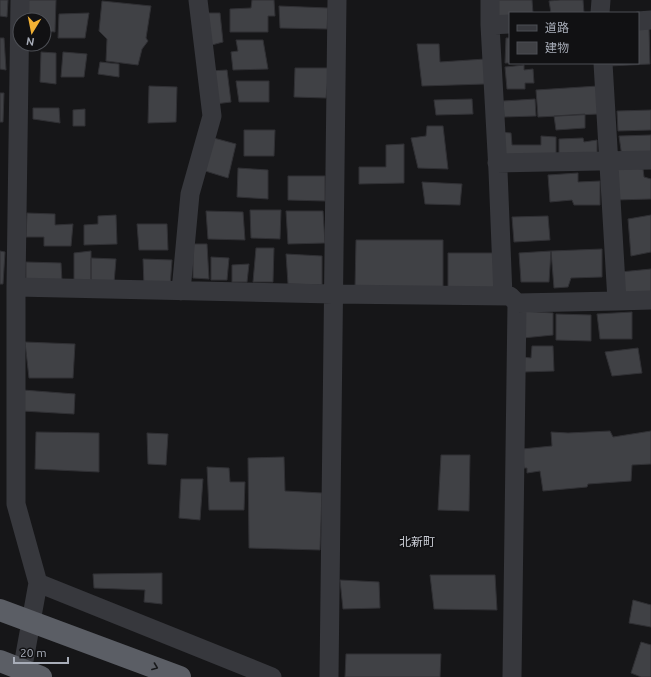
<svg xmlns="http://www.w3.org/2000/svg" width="651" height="677" viewBox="0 0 651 677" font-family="Ubuntu,'Noto Sans JP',sans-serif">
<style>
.building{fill:#404145;stroke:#303034}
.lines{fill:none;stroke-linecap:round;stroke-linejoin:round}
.minor{stroke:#37383d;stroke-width:19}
.trunk-bridge{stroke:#5b5e65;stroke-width:22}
.oneway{stroke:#18191b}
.labels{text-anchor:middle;stroke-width:3;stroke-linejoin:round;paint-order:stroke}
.neighbourhood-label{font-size:12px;fill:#c9ccd4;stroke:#111113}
</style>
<rect width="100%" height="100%" fill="#161618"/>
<path class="building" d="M 0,0 L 8,0 L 7,17 L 0,16 Z
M 27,0 L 56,0 L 55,32 L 44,31 L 44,20 L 28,20 Z
M 252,0 L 274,0 L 275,16 L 268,16 L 268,32 L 230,32 L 230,9 L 251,8 Z
M 495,0 L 532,0 L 533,13 L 510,13 L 510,18 L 497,19 Z
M 560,0 L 583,0 L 584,13 L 551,13 L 549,1 Z
M 102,1 L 151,6 L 146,38 L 148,41 L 142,49 L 138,65 L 106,61 L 107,39 L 99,31 Z
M 279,6 L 328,8 L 327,29 L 280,28 Z
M 89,13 L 85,38 L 58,38 L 59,14 Z
M 204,13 L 220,13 L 223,42 L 208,46 Z
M 638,28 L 649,28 L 650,64 L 609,66 L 609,63 L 638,63 Z
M 0,38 L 4,38 L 6,70 L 0,69 Z
M 506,38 L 510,38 L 510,63 L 505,63 Z
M 236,40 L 263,40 L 268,69 L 233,70 L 231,52 L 238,51 Z
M 417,44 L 439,44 L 440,62 L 485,59 L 485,84 L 422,86 Z
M 41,52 L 56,53 L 56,84 L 40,82 Z
M 63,52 L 87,54 L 84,77 L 61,77 Z
M 100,62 L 119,64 L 119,77 L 98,74 Z
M 524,65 L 524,70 L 533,69 L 534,83 L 525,83 L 525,89 L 507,89 L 505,67 Z
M 295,68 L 329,68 L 326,98 L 294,97 Z
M 227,70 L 231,102 L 215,104 L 210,71 Z
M 236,81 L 269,81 L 269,102 L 239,102 Z
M 149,86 L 177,87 L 176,122 L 148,123 Z
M 598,86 L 598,114 L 538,117 L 536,90 Z
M 0,93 L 4,93 L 3,122 L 0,122 Z
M 472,99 L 473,114 L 436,115 L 434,100 Z
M 535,99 L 536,116 L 504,117 L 503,101 Z
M 33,108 L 59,108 L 60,123 L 33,119 Z
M 85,109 L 85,126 L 73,126 L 73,110 Z
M 651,110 L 651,130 L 618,131 L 617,111 Z
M 585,114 L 585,128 L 556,130 L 554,116 Z
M 427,126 L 443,126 L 448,169 L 418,168 L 411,138 L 426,136 Z
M 244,130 L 275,130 L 274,156 L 244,156 Z
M 500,132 L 511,133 L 512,145 L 541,145 L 541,136 L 556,137 L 556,159 L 504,159 Z
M 651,135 L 651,157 L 622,157 L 619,136 Z
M 210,137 L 236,144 L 228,178 L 202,170 Z
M 583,138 L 584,142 L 597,140 L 597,158 L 559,158 L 559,139 Z
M 404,144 L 404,183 L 359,184 L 359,167 L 386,167 L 386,145 Z
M 613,166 L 643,169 L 644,177 L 651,179 L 651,199 L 616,200 Z
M 238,168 L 268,170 L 268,199 L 237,197 Z
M 578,173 L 578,182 L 600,181 L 600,205 L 574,205 L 572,200 L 550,202 L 548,175 Z
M 288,176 L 325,176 L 325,201 L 288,200 Z
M 422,182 L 462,184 L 460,205 L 425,204 Z
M 250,210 L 281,210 L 280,239 L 251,238 Z
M 206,211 L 243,212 L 245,240 L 208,239 Z
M 286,211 L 323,211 L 325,243 L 288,244 Z
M 27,213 L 55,214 L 55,225 L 73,224 L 71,246 L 44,246 L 44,237 L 26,237 Z
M 116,215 L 117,244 L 84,245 L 84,225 L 98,224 L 98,216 Z
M 651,215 L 651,252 L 631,256 L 628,219 Z
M 548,216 L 550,240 L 514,242 L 512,217 Z
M 137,224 L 167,224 L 168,250 L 139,250 Z
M 356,240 L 443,240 L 443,289 L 355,288 Z
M 193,244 L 207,244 L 209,279 L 193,278 Z
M 256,248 L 274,248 L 273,282 L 253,282 Z
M 602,249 L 602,277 L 571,278 L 568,287 L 554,288 L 551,251 Z
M 0,251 L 5,252 L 3,284 L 0,284 Z
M 91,251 L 91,282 L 74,282 L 74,253 Z
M 551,251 L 549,282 L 521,282 L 519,253 Z
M 448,253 L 495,253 L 494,288 L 448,287 Z
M 286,254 L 322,256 L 322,285 L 288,284 Z
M 211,257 L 229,258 L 227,280 L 211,280 Z
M 91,258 L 116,259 L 114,283 L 91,282 Z
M 143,259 L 172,260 L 170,287 L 144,286 Z
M 26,262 L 61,263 L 62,282 L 26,282 Z
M 249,264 L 247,282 L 232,282 L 232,265 Z
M 651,269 L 651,294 L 622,295 L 620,272 Z
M 521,311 L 553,313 L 553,335 L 523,338 Z
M 632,312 L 632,339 L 600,339 L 597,314 Z
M 556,314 L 591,315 L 591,341 L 556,340 Z
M 25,342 L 75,344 L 73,378 L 29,378 Z
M 532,346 L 553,346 L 554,371 L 523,372 L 522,357 L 531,358 Z
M 638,348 L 642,373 L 612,376 L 605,352 Z
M 23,390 L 75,394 L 74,414 L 22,411 Z
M 610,431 L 613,437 L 651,431 L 651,464 L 632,465 L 631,481 L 588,484 L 587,487 L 543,491 L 540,471 L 527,473 L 527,468 L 524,468 L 522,449 L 552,446 L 551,432 L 568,433 Z
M 36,432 L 99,433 L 99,472 L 35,469 Z
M 147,433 L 168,434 L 166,465 L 148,464 Z
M 441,455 L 470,455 L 469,511 L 438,510 Z
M 284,457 L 285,491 L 322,493 L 320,550 L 249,548 L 248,458 Z
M 207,467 L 229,468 L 230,482 L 245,482 L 244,510 L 209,510 Z
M 181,479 L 203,479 L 200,520 L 179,518 Z
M 162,573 L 162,604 L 144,602 L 145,590 L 94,588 L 93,574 Z
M 430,575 L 495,575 L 497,610 L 434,609 Z
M 340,580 L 379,582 L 380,608 L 343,609 Z
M 633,600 L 651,605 L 651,627 L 629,623 Z
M 641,642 L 651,645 L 651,677 L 641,677 L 631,673 Z
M 346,654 L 441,654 L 440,677 L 345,677 Z"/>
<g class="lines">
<path class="minor" d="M 20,0 L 16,287 L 16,504 L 38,583 L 21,677
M 490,0 L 490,25 L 498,171 L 503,296
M 600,13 L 601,0
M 638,21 L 651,20
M 490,25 L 510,24
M 603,63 L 617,301
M 497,163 L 651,160
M 16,287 L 333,294 L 510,296 L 517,303 L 617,301 L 651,300
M 181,291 L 190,194 L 212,116 L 198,0
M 38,583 L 272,677
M 329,677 L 337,0
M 512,677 L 517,303"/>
<path class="trunk-bridge" d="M 0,610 L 180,677
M 0,661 L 41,677"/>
</g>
<defs><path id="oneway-chevron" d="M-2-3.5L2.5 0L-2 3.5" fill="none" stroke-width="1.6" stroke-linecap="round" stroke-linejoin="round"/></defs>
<use class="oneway" href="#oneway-chevron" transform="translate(155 667) rotate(21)"/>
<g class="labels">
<g class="neighbourhood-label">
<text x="417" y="546">北新町</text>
</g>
</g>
<rect x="509" y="12" width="130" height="52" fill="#111113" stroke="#4d4f55"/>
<rect x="517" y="25" width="20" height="6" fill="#37383d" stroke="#4d4f55"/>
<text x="545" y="32" font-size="12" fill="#a8adb8">道路</text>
<rect x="517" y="42" width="20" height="12" fill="#404145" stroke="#4d4f55"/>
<text x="545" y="52" font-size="12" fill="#a8adb8">建物</text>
<g transform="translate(32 32) rotate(190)"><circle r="19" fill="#111113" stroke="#4d4f55"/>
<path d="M0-3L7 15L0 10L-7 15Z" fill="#f2b134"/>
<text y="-6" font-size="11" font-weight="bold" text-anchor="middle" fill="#a8adb8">N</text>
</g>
<path d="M14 657v6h54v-6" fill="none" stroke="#a8adb8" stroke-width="2"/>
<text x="20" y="657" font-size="12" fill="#a8adb8" stroke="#111113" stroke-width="3" paint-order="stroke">20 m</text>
</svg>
